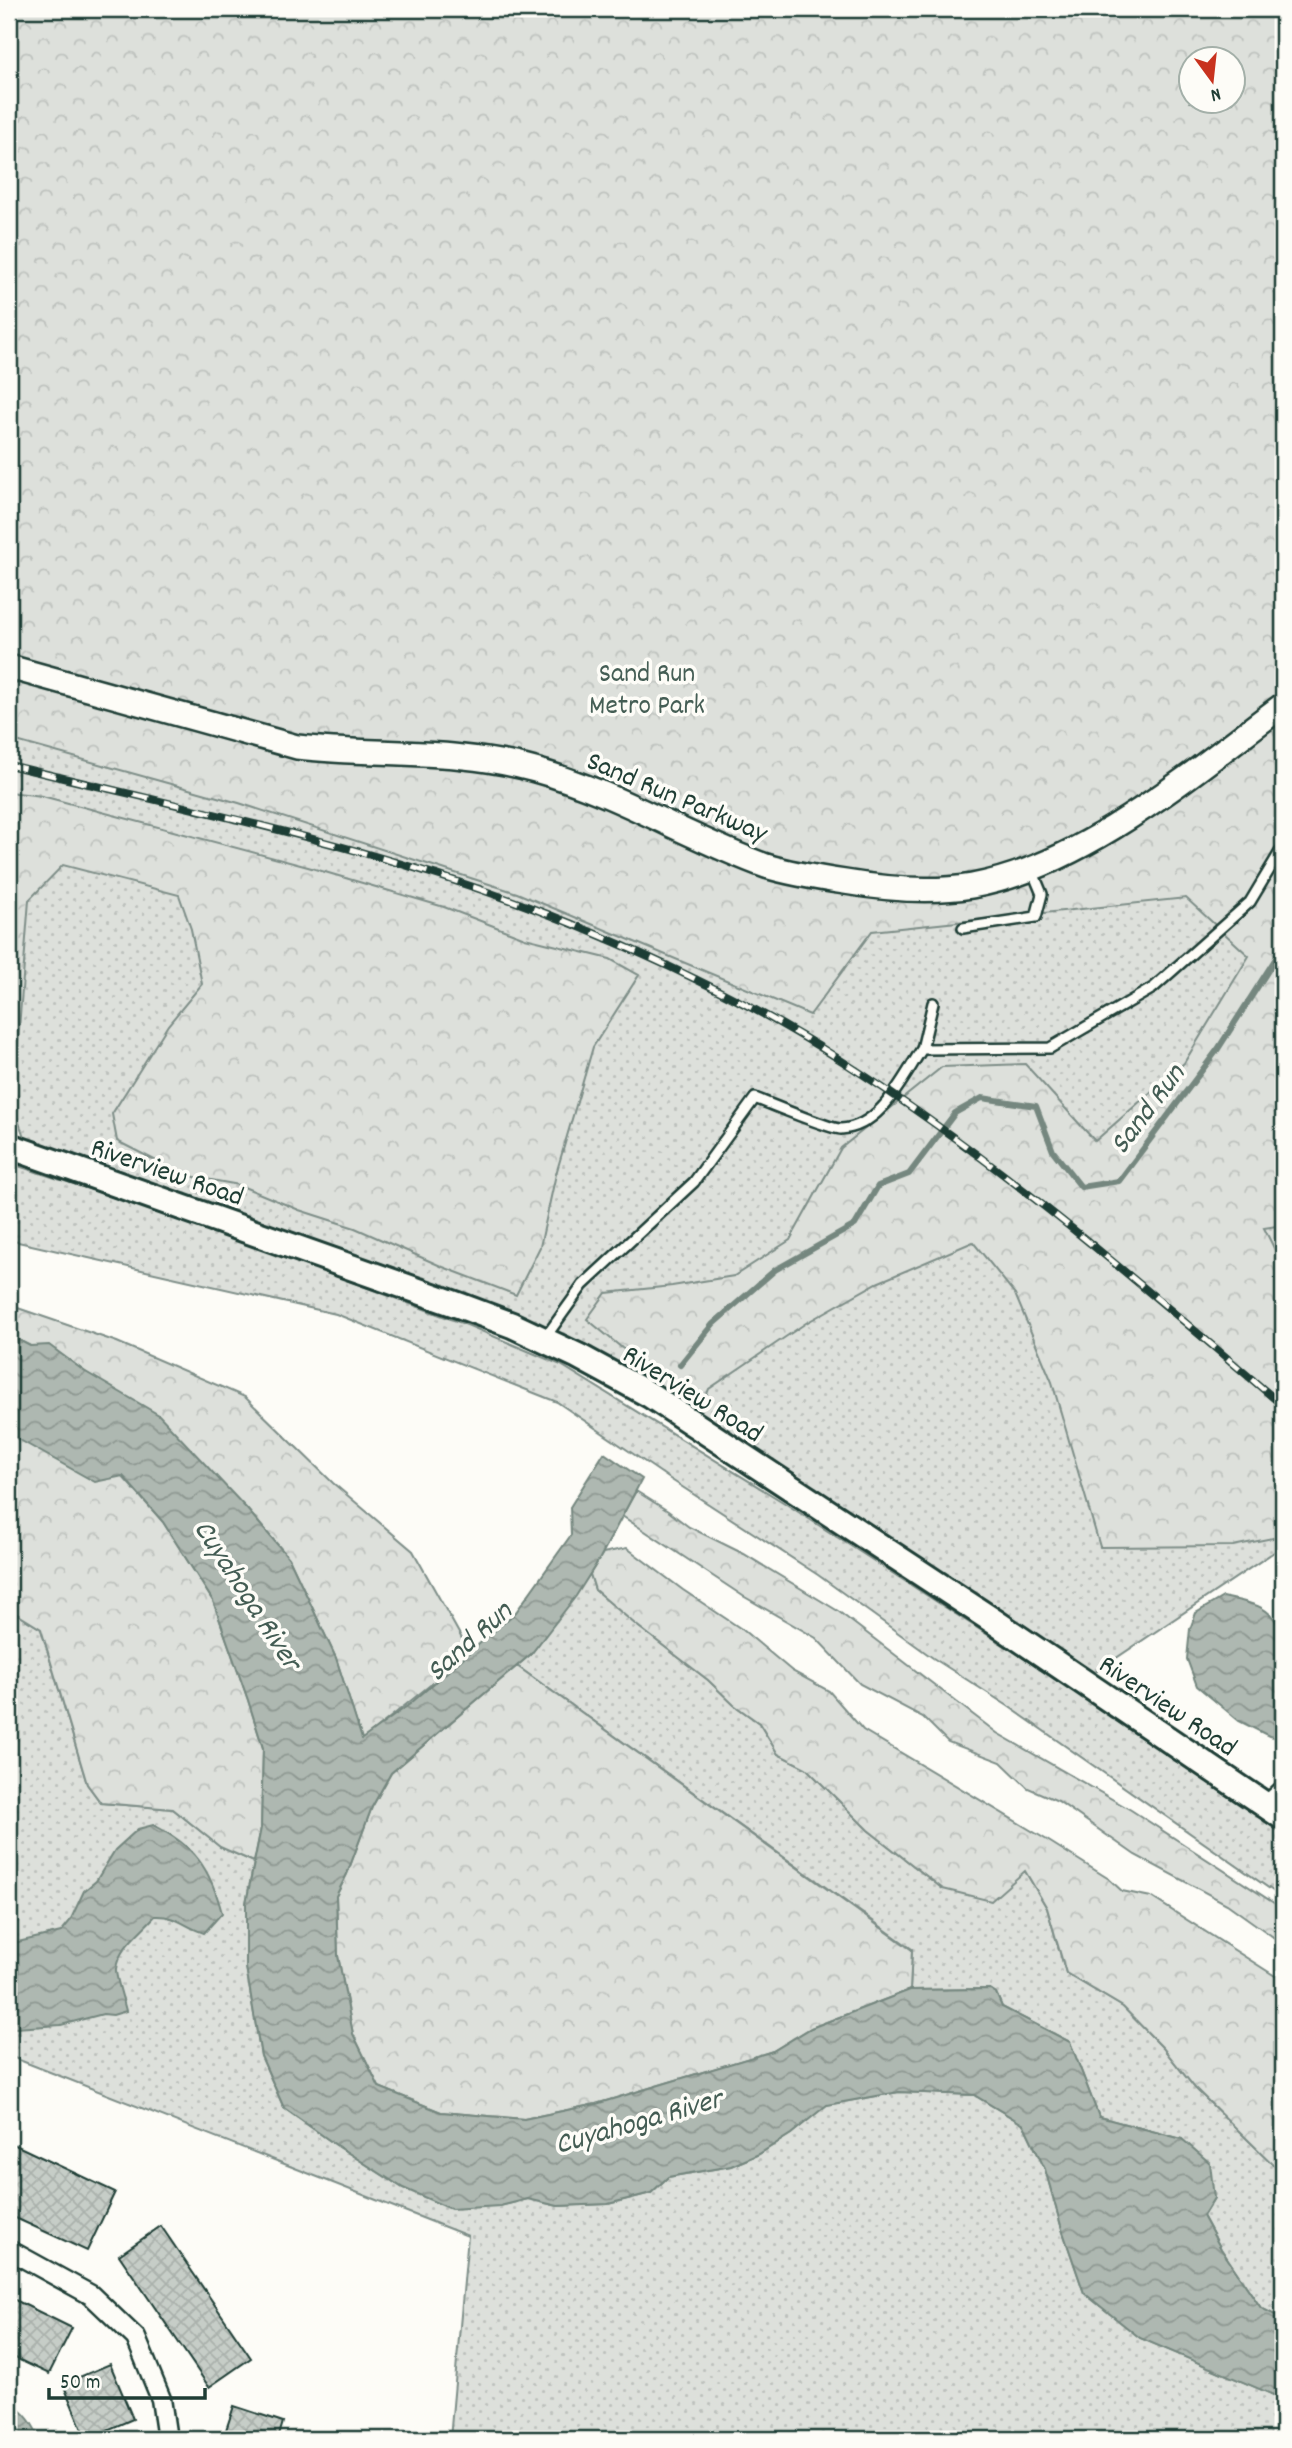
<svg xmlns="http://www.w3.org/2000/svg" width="1292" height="2448" viewBox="0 0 1292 2448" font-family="Dekko,sans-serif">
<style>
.grass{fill:url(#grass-dots);stroke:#7e8e88;stroke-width:2;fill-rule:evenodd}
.forest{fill:url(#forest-crowns);stroke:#7e8e88;stroke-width:2;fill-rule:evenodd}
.water{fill:url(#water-waves);stroke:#75877f;stroke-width:2}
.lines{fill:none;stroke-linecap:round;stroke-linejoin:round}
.stream{stroke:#75877f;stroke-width:6}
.building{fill:url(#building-cross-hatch);stroke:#1f3d34;stroke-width:2}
.service-casing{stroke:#1f3d34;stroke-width:14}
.minor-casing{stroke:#1f3d34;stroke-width:23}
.tertiary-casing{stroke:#1f3d34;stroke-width:28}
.secondary-casing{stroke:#1f3d34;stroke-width:30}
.service{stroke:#fdfcf7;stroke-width:9}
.minor{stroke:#fdfcf7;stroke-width:18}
.tertiary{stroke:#fdfcf7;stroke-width:23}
.secondary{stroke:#fdfcf7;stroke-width:24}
.rail-casing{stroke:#1f3d34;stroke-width:8}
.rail{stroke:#fdfcf7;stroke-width:5;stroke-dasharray:16;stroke-linecap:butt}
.labels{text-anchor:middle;stroke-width:7;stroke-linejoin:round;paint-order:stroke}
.park-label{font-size:28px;fill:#455e55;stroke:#fdfcf7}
.street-label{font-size:28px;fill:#1f3d34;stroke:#fdfcf7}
.water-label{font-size:30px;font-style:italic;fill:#435c53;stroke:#fdfcf7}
</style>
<defs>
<pattern id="grass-dots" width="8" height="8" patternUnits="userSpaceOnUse" patternTransform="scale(1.75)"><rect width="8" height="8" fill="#dde0db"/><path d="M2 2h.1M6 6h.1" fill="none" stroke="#bdc1bd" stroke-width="1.8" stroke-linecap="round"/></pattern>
<pattern id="forest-crowns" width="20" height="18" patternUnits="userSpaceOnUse" patternTransform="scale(1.75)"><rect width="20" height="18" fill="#dde0db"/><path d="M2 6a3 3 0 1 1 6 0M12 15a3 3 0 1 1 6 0" fill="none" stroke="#bdc1bd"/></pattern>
<pattern id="water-waves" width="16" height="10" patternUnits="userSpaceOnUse" patternTransform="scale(1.75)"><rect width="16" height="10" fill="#aeb8b1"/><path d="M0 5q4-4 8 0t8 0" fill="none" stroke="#8d9791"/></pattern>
<pattern id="building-cross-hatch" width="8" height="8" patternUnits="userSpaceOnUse" patternTransform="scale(1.75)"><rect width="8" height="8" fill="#c6cdc7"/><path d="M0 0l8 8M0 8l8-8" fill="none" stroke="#aab1ac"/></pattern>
</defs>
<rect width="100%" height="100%" fill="#fdfcf7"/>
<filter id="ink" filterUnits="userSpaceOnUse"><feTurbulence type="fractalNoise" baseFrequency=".0143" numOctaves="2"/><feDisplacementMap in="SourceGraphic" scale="14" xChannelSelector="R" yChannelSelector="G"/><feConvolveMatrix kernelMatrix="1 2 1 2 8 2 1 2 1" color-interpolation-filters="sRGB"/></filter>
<g filter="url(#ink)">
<path class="grass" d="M 9,9 L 1283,9 L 1283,1546 L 1082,1681 L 584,1359 L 30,1154 L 9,1094 ZM 1190,60 L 1232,60 L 1232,102 L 1190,102 Z
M 9,1163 L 191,1222 L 467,1325 L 561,1365 L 783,1502 L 1283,1826 L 1283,1898 L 1008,1706 L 933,1658 L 818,1575 L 670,1479 L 557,1402 L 336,1314 L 9,1240 Z
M 590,1574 L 595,1590 L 635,1624 L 708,1680 L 734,1705 L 759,1723 L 778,1754 L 806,1768 L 868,1830 L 943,1889 L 1025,1871 L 1047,1908 L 1066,1973 L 1123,2007 L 1163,2048 L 1195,2088 L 1283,2174 L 1283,2319 L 1261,2308 L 1221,2249 L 1203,2216 L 1214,2198 L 1182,2139 L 1099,2117 L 1070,2042 L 1002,2007 L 996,1993 L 990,1989 L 910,1990 L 912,1949 L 517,1666 L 531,1654 Z
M 9,1609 L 41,1629 L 87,1784 L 101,1803 L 173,1809 L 220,1847 L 254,1862 L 246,1903 L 246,1967 L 261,2056 L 284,2108 L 336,2145 L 403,2188 L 500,2206 L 528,2199 L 558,2206 L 608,2204 L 651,2193 L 668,2177 L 731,2166 L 759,2154 L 791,2134 L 826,2105 L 899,2092 L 974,2095 L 1024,2125 L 1045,2169 L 1062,2229 L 1084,2293 L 1140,2338 L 1283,2399 L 1283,2439 L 450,2439 L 468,2236 L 9,2056 Z"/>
<path class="forest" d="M 9,9 L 1283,9 L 1283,1225 L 1264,1228 L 1283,1266 L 1283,1536 L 1233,1546 L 1100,1547 L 1052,1382 L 1015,1294 L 973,1242 L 877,1283 L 806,1323 L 709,1389 L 704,1402 L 622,1348 L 587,1319 L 606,1293 L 672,1286 L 734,1276 L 790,1240 L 841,1148 L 942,1067 L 1025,1064 L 1095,1141 L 1184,1063 L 1249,956 L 1186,898 L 872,931 L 810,1015 L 517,893 L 239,803 L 9,739 ZM 1190,60 L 1232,60 L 1232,102 L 1190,102 Z
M 9,792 L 42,796 L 308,867 L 444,907 L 525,938 L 610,959 L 639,975 L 593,1047 L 556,1174 L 540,1247 L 516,1295 L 443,1267 L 355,1228 L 299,1210 L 239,1185 L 184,1175 L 117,1141 L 112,1114 L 168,1025 L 202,984 L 191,929 L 179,895 L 63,865 L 29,900 L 17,1054 L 9,1059 Z
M 9,1305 L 117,1342 L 245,1397 L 333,1483 L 413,1551 L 470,1653 L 362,1740 L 336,1658 L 289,1558 L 246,1508 L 84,1371 L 49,1346 L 30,1346 L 9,1335 Z
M 9,1434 L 122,1476 L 163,1522 L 213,1601 L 248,1700 L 263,1748 L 261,1828 L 254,1862 L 220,1847 L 173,1809 L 101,1803 L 87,1784 L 41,1629 L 9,1609 Z
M 636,1491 L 668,1511 L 689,1527 L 744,1554 L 838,1611 L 997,1733 L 1131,1810 L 1283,1909 L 1283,1944 L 1227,1904 L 1135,1855 L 1058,1801 L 1028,1788 L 1001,1762 L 948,1742 L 923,1717 L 860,1684 L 816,1638 L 743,1596 L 622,1516 Z
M 627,1548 L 683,1590 L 743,1630 L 792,1671 L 829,1691 L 863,1730 L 1047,1840 L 1109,1879 L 1122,1891 L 1151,1897 L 1283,1981 L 1283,2174 L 1195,2088 L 1163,2048 L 1123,2007 L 1066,1973 L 1047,1908 L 1025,1871 L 991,1901 L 943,1889 L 868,1830 L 806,1768 L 778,1754 L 759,1723 L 734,1705 L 708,1680 L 635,1624 L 595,1590 L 590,1574 L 603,1553 Z
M 517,1666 L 912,1950 L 910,1990 L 811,2028 L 773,2051 L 596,2104 L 524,2119 L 441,2112 L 379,2087 L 353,2034 L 338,1956 L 336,1896 L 347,1874 L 372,1807 L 391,1773 Z"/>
<path class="water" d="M 9,1335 L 30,1346 L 49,1345 L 84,1371 L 159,1415 L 246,1508 L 289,1558 L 336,1658 L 362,1739 L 410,1704 L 516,1612 L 571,1535 L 570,1507 L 604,1453 L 642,1479 L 600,1558 L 576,1596 L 531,1654 L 391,1773 L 372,1807 L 347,1874 L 336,1896 L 338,1956 L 353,2034 L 379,2087 L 441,2112 L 524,2119 L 596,2104 L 773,2051 L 811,2028 L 910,1990 L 990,1989 L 996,1993 L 1002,2007 L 1070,2042 L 1099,2117 L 1182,2139 L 1210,2163 L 1214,2198 L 1203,2216 L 1221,2249 L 1261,2308 L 1283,2319 L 1283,2399 L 1140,2338 L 1084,2293 L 1062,2229 L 1045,2169 L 1024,2125 L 974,2095 L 899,2092 L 827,2105 L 791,2134 L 759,2154 L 731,2166 L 668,2177 L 651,2193 L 608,2204 L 558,2206 L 528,2199 L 500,2206 L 451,2209 L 403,2188 L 336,2145 L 284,2108 L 261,2056 L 246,1967 L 246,1903 L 261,1828 L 263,1748 L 248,1700 L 213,1601 L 163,1522 L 123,1476 L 95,1482 L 9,1434 Z
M 1223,1597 C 1251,1603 1270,1604 1283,1633 L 1283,1739 L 1269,1736 L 1239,1721 L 1197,1686 L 1187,1659 L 1190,1629 L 1196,1613 Z
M 153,1825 C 195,1846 210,1868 222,1913 L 204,1933 C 185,1927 176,1915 155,1916 C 142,1931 118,1948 116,1969 C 115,1975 124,2002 126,2011 L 113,2015 L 103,2014 L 61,2025 L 15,2028 L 9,2024 L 9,1944 L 61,1932 L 70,1921 L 84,1891 L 96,1881 L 115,1850 L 138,1829 Z
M 9,2402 C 23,2411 34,2423 39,2439 L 9,2439 Z"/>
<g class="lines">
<path class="stream" d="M 680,1365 L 713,1324 L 775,1270 L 855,1225 L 878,1186 L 909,1174 L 955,1113 L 982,1098 L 1036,1106 L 1053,1151 L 1081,1187 L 1119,1181 L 1218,1049 L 1283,947"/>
</g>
<path class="building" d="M 9,2142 L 115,2192 L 87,2251 L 9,2215 Z
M 161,2226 L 251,2358 L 209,2387 L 119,2255 Z
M 9,2297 L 72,2328 L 49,2374 L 9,2355 Z
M 110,2364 L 133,2419 L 86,2439 L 63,2384 Z
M 234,2406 L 283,2422 L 278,2439 L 223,2439 Z"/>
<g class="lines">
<defs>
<path id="service" d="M 963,928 L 1036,917 L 1042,894 L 1032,870
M 922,1049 L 933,1003
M 545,1338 L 583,1285 L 694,1182 L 755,1098 C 770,1104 830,1129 841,1129 C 881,1127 902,1079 922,1049 L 1050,1048 L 1153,988 L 1250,902 L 1283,847
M 1264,1802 L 1283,1784"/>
<path id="minor" d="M 9,2250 L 91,2295 L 136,2338 L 161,2399 L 167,2439"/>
<path id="tertiary" d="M 9,667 L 297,747 C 376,756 457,748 535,770 C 616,792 688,838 766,866 C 792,874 818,878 845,882 C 886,889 930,893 972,886 C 1084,866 1193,772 1283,705"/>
<path id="secondary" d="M 9,1146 L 461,1306 L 512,1325 L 578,1356 L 650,1395 L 995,1622 L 1283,1817"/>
</defs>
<use href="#service" class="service-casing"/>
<use href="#minor" class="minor-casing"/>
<use href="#tertiary" class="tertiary-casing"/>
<use href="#secondary" class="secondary-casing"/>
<use href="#service" class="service"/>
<use href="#minor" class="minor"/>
<use href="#tertiary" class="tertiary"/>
<use href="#secondary" class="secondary"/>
<defs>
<path id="rail" d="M 9,765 C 206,813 409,853 596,934 C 681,970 765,1011 842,1061 C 999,1161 1142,1285 1283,1406"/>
</defs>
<use href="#rail" class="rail-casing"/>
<use href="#rail" class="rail"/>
</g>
</g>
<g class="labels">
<g class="park-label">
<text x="647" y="681">Sand Run<tspan x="647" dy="32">Metro Park</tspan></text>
</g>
<g class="street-label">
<text transform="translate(678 795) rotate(23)" y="10">Sand Run Parkway</text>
<text transform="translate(168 1170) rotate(19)" y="10">Riverview Road</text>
<text transform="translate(694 1392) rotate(32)" y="10">Riverview Road</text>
<text transform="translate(1169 1704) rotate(34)" y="10">Riverview Road</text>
</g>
<g class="water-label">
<text transform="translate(1146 1108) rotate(-53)" y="10">Sand Run</text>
<text transform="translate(249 1594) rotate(57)" y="10">Cuyahoga River</text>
<text transform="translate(468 1640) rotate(-42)" y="10">Sand Run</text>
<text transform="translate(638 2120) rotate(-16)" y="10">Cuyahoga River</text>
</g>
</g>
<rect width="1292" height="2448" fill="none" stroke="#fdfcf7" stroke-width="35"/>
<rect x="18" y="18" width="1257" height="2413" fill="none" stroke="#1f3d34" stroke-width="2.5" filter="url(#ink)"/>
<g transform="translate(1212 80) rotate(165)"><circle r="33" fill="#fdfcf7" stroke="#a4b0a9" stroke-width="2"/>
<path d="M0-5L12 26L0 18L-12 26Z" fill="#c8321e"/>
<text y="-10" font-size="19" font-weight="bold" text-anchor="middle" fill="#1f3d34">N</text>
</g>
<path d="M49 2388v10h156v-10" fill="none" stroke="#1f3d34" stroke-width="3.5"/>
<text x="60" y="2388" font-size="21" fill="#1f3d34" stroke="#fdfcf7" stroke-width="5" paint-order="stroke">50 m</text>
</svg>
